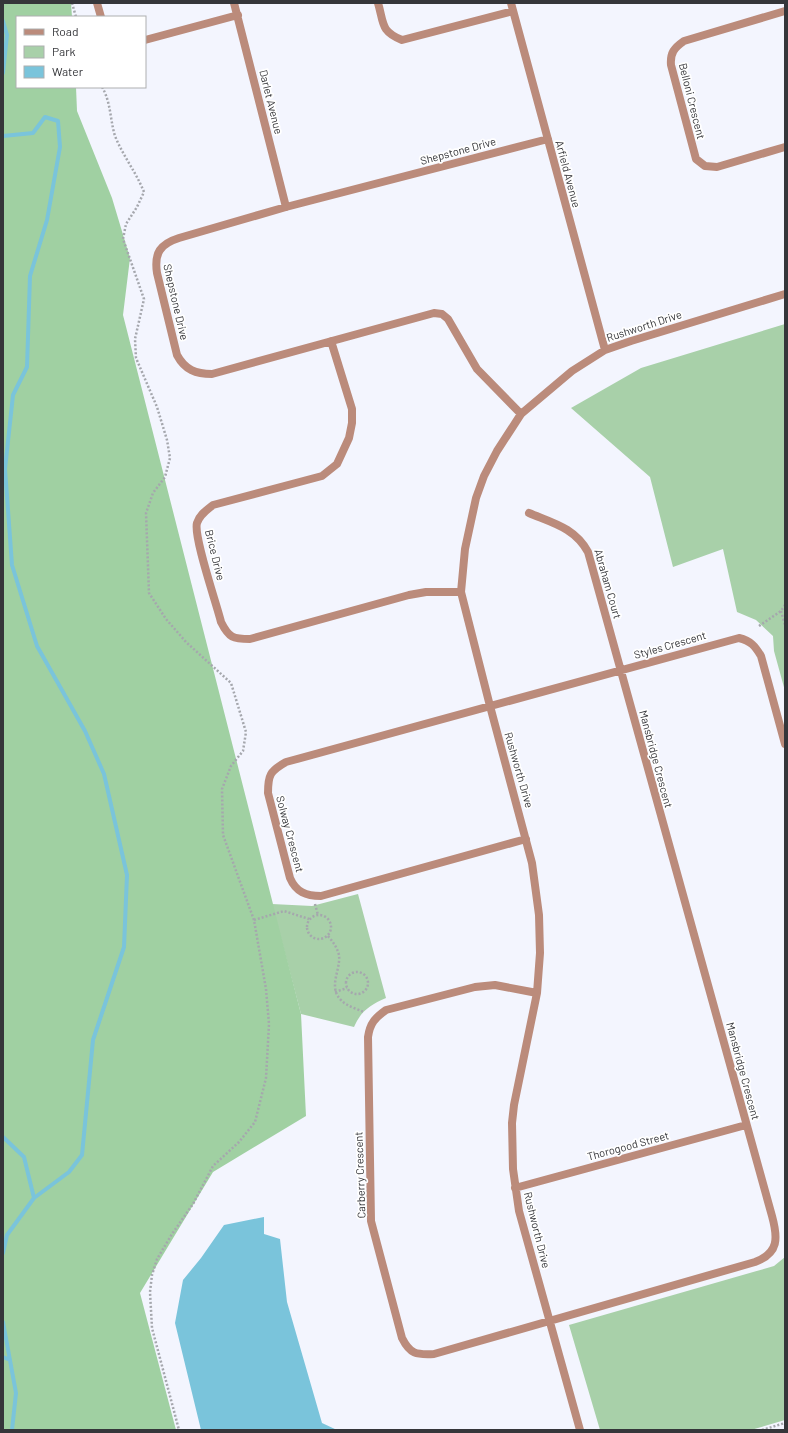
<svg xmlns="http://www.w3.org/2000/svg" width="788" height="1433" viewBox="0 0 788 1433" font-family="Barlow,sans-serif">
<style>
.green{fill:#a8d0a9}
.forest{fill:#a0d0a2}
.water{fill:#7ac4db}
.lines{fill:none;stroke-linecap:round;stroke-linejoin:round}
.stream{stroke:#7ac4db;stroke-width:4}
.path{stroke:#a5a7ad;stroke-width:2.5;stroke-dasharray:2 2;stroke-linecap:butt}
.minor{stroke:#bb8b7b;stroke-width:8}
.labels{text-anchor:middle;stroke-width:3.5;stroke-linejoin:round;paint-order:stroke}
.street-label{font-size:11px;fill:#35363a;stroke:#fff}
</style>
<rect width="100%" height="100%" fill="#f3f5fe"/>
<path class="green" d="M 785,324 L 785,691 L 774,651 L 773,636 L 756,620 L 737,612 L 723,549 L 673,567 L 650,477 L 571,408 L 641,368 Z
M 358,894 L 386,998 C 370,1005 361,1011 354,1027 L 301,1014 L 272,904 L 312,906 Z
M 785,1257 L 785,1420 L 751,1430 L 600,1430 L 569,1325 L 774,1266 Z"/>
<path class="forest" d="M 3,3 L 71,3 L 72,17 L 17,17 L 17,87 L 76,87 L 77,111 L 112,198 L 130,258 L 123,315 L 301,1014 L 306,1116 L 213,1172 L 140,1293 L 176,1430 L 3,1430 Z"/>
<path class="water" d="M 264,1217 L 264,1234 L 280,1239 L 287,1302 L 322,1423 L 337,1430 L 201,1430 L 175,1323 L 183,1280 L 201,1258 L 224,1225 Z"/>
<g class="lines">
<path class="stream" d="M 3,21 L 7,35 L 3,73
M 3,136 L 33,133 L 45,117 L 58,121 L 60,147 L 47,220 L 30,276 L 27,367 L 13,395 L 5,469 L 12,565 L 37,646 L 85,731 L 104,774 L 127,875 L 124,947 L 93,1040 L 82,1155 L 69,1172 L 34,1198 L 7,1235 L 3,1253
M 3,1137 L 24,1157 L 34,1198
M 3,1322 L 16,1393 L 12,1430
M 3,1357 L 10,1360"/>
<path class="path" d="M 72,3 L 76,17
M 102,87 C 111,102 110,120 115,136 C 123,156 136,172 144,192 L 137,207 L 126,224 L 123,239 L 144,299 L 135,339 L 136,358 L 157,407 L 167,440 L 170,458 L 165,477 L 153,493 L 146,513 L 149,593 L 166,619 L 186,642 L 231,683 L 246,732 L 243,751 L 231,766 L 222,789 L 223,835 L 254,920 L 266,989 L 269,1024 L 266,1078 L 255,1122 L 239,1142 L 213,1166 L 193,1204 L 172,1234 L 157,1259 L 152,1275 L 150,1292 L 152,1328 L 179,1430
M 781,611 L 785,625
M 759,626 L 781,611 L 785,605
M 315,904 L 318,915
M307 927a12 12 0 1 1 24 0a12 12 0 1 1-24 0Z
M 254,920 L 284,911 L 309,919
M 328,936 C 333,942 337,947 339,955 C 341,970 327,988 342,1001 C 347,1006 357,1009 364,1012
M346 983a11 11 0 1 1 22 0a11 11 0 1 1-22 0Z
M 335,992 L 347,988
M 762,1430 L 785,1423"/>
<path class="minor" d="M 97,3 L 101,17
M 234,3 L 286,207
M 378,3 C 384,23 380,31 402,40 L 513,11
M 511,3 L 605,350
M 785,11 L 684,41 C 674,48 670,53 671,65 L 696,159 L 705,166 L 717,167 L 785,147
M 145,40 L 238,15
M 331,341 L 352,409 L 352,423 L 349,438 L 337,464 L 322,476 L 213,505 C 207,510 200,514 197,523 C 193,536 217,605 221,622 C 229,638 233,639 250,639 L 409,595 L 426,592 L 461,592
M 521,414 L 477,369 L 448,319 L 442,314 L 434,313 L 212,374 C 196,374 185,370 177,355 L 157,273 C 154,253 160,244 179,238 L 286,207 L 548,139
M 529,513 C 553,523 575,528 588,552 L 772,1216 C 778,1238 779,1253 755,1262 L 434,1354 C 416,1355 410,1354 402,1338 L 371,1221 L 368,1037 C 370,1023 375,1018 386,1010 L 475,987 L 495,985 L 537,993
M 526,839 L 321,896 C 306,896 296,892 290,878 L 268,793 C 268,775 270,771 286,762 L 739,638 C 751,641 755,646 761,656 L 785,744
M 515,1188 L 746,1125
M 580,1430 L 519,1211 L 513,1169 L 512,1123 L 514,1105 L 537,993 L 540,953 L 539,915 L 532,863 L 490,706 L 461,592 L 465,549 L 476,498 L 484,476 L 497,451 L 521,414 L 572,371 L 605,350 L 631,341 L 785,294"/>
</g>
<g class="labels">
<g class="street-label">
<text transform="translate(692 101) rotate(76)" y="4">Belloni Crescent</text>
<text transform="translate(271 102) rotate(76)" y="4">Darlet Avenue</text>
<text transform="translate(458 151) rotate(-15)" y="4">Shepstone Drive</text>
<text transform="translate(568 174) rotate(75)" y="4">Arfield Avenue</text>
<text transform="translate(176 302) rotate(77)" y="4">Shepstone Drive</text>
<text transform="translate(644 326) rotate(-18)" y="4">Rushworth Drive</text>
<text transform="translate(215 555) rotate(76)" y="4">Brice Drive</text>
<text transform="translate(608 584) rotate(74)" y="4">Abraham Court</text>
<text transform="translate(670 645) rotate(-16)" y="4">Styles Crescent</text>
<text transform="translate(656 759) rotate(75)" y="4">Mansbridge Crescent</text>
<text transform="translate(519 770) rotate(74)" y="4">Rushworth Drive</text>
<text transform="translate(290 834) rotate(75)" y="4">Solway Crescent</text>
<text transform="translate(743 1071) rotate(75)" y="4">Mansbridge Crescent</text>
<text transform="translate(628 1146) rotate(-15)" y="4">Thorogood Street</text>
<text transform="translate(360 1175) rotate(-92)" y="4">Carberry Crescent</text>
<text transform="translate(537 1230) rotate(76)" y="4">Rushworth Drive</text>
</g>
</g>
<rect width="788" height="1433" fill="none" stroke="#35363a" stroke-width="8"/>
<rect x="16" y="16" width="130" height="72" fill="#ffffff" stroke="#aeafb0"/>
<rect x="24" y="29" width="20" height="6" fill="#bb8b7b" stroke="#aeafb0"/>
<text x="52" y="36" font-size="12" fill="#35363a">Road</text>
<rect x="24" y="46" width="20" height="12" fill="#a8d0a9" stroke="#aeafb0"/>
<text x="52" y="56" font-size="12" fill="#35363a">Park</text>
<rect x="24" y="66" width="20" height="12" fill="#7ac4db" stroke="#aeafb0"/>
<text x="52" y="76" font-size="12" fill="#35363a">Water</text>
</svg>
